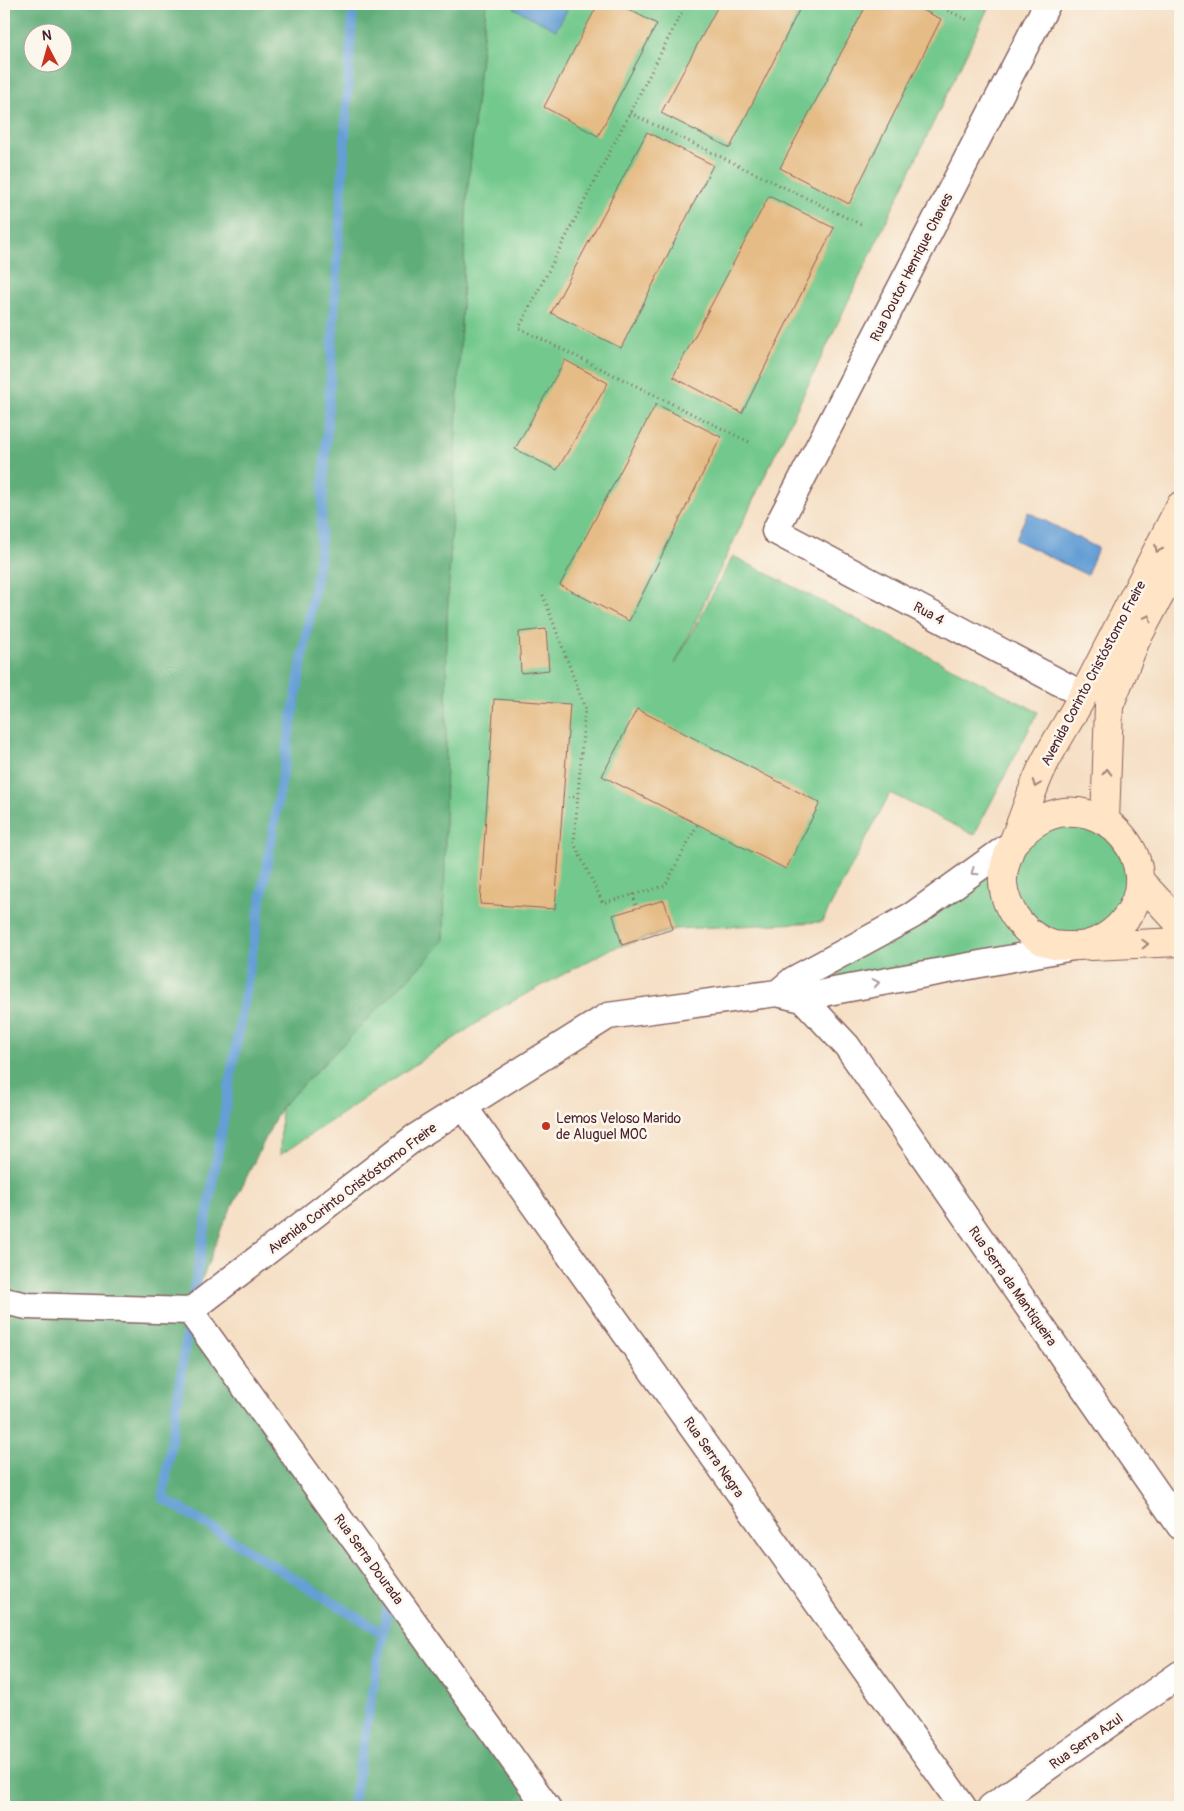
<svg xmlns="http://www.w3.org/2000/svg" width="1184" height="1811" viewBox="0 0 1184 1811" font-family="Pangolin,sans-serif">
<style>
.green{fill:#73c98d;stroke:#5e745c}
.forest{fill:#5ead78;stroke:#546652;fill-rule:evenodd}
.water{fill:#659fd5;stroke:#585f80}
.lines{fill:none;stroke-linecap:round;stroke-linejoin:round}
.stream{stroke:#659fd5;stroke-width:10}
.building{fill:#e6bc86}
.street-casing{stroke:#866260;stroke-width:29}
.secondary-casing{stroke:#866260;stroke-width:30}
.path{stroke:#866260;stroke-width:3;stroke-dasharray:1 4;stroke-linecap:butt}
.street{stroke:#fff;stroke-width:26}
.secondary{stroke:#ffe4c6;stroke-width:28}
.oneway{stroke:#a48278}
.oneway2{stroke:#ae9aa0}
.poi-dot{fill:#c8321e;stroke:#fbf7ec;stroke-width:2}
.labels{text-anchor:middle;stroke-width:5;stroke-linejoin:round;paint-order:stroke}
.street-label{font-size:14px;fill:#4a1f2b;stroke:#fbf7ec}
.poi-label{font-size:14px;fill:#4a1f2b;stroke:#fbf7ec;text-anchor:start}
</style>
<rect width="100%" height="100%" fill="#fbf7ec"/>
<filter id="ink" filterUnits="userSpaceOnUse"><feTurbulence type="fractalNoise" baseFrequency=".02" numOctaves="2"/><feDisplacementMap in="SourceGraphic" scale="10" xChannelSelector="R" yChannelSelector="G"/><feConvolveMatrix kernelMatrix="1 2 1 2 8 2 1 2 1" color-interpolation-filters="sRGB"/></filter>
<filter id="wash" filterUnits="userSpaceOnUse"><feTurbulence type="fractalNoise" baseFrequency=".0096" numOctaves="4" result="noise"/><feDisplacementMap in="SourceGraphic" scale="20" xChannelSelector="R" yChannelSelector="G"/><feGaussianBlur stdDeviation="1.12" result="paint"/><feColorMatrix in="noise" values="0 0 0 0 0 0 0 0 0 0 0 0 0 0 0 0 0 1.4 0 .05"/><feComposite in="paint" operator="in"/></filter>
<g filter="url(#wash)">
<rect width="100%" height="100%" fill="#f5dec3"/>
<path class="green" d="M 486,4 L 990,4 L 675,664 L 733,556 L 1038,712 L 974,835 L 890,793 L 822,922 L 675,929 L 611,949 L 498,1009 L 280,1155 L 281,1107 L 444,942 L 447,620 L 467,197 Z
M 1086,821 L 1129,859 L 1122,914 L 1069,940 L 1031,927 L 1009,874 L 1032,833 Z
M 997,866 L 1039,945 L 868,975 L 820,976 Z"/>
<path class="forest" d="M 4,4 L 486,4 L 467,197 L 447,620 L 444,942 L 281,1107 L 222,1227 L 190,1311 L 547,1807 L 4,1807 ZM 32,32 L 62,32 L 62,62 L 32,62 Z"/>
<path class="water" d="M 517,4 L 570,4 L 556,30 L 514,8 Z
M 1028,512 L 1098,548 L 1087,575 L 1015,540 Z"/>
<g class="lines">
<path class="stream" d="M 192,1303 L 319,561 L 353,4
M 189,1318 L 163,1498 L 383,1633
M 352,1807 L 390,1594"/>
</g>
<g id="blocks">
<path class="building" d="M 598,4 L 618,4 L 657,24 L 598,136 L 544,107 Z
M 719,4 L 802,4 L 730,148 L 661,113 Z
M 867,4 L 910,4 L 941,19 L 849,204 L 780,168 Z
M 647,132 L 713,165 L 621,348 L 551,313 Z
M 769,196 L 834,228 L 742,413 L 673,377 Z
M 565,360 L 608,383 L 557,470 L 515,449 Z
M 656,404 L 721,437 L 629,621 L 560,585 Z
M 546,629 L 549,670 L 521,673 L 519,632 Z
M 494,699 L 570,704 L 555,909 L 480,904 Z
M 637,709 L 820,803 L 786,869 L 602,776 Z
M 664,900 L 673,929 L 622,945 L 613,915 Z"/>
</g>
</g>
<g filter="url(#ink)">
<use href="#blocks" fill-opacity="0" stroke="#866260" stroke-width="1"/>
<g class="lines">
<defs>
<path id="street" d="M 1047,4 L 775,531 L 1083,695
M 796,985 L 803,999 L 847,1046 L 1180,1526
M 780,991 L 793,980 L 913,915 L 1013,843
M 464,1107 L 963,1807
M 4,1301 L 27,1306 L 190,1311 L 414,1138 L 608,1016 L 777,993 L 803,999 L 828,992 L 1073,947
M 190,1311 L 547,1807
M 991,1807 L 1180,1674"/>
<path id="secondary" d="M 1105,821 L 1109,706 L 1135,642 L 1180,557
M 1013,843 C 1022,833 1031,824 1044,818 C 1105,789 1168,866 1125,919 C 1112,936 1091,948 1070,946 C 1065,946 1059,946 1054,945 C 1027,938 1005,911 1003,883 C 1002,864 1012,847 1018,830 C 1027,808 1034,783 1045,762 C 1057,739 1072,716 1085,692 C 1117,630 1148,568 1180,506
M 1139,880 L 1180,924
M 1091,946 L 1180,942"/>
</defs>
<use href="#street" class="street-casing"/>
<use href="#secondary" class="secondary-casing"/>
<path class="path" d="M 686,4 L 519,328 L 749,442
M 934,4 L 968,20
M 630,113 L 862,225
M 543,595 L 585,708 L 574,843 L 603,903 L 665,886 L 697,825
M 563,796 L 578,797
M 633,894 L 637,908"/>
<use href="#street" class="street"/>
<use href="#secondary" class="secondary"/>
</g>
<defs><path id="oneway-chevron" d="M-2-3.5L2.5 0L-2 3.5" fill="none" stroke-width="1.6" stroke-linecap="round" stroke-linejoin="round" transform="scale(1.25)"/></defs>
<g class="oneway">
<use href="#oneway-chevron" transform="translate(1158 549) rotate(117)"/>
<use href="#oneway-chevron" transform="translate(1148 618) rotate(-62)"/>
<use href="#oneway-chevron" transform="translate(1107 772) rotate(-88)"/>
<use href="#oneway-chevron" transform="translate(1036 784) rotate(111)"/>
<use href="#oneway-chevron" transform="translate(1145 944) rotate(-2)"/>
</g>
<g class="oneway2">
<use href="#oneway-chevron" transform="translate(974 872) rotate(145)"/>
<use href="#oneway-chevron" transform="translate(876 983) rotate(-10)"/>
</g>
</g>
<circle class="poi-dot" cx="546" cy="1126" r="5"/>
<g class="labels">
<g class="street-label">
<text transform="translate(911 267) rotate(-63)" y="5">Rua Doutor Henrique Chaves</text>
<text transform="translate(929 613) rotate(28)" y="5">Rua 4</text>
<text transform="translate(1093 673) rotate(-62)" y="5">Avenida Corinto Cristóstomo Freire</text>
<text transform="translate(352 1188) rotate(-37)" y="5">Avenida Corinto Cristóstomo Freire</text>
<text transform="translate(1013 1286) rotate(55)" y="5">Rua Serra da Mantiqueira</text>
<text transform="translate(714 1457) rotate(55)" y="5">Rua Serra Negra</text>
<text transform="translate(369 1559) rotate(54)" y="5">Rua Serra Dourada</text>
<text transform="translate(1086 1741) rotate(-35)" y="5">Rua Serra Azul</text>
</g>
<g class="poi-label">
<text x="556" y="1123">Lemos Veloso Marido<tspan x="556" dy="16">de Aluguel MOC</tspan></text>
</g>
</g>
<rect width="1184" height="1811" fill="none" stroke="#fbf7ec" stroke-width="20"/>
<g transform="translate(48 48) rotate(354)"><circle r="24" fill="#fbf7ec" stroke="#b4a19f"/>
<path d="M0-4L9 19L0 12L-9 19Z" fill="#c8321e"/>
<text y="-8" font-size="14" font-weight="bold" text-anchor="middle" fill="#4a1f2b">N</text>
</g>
</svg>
